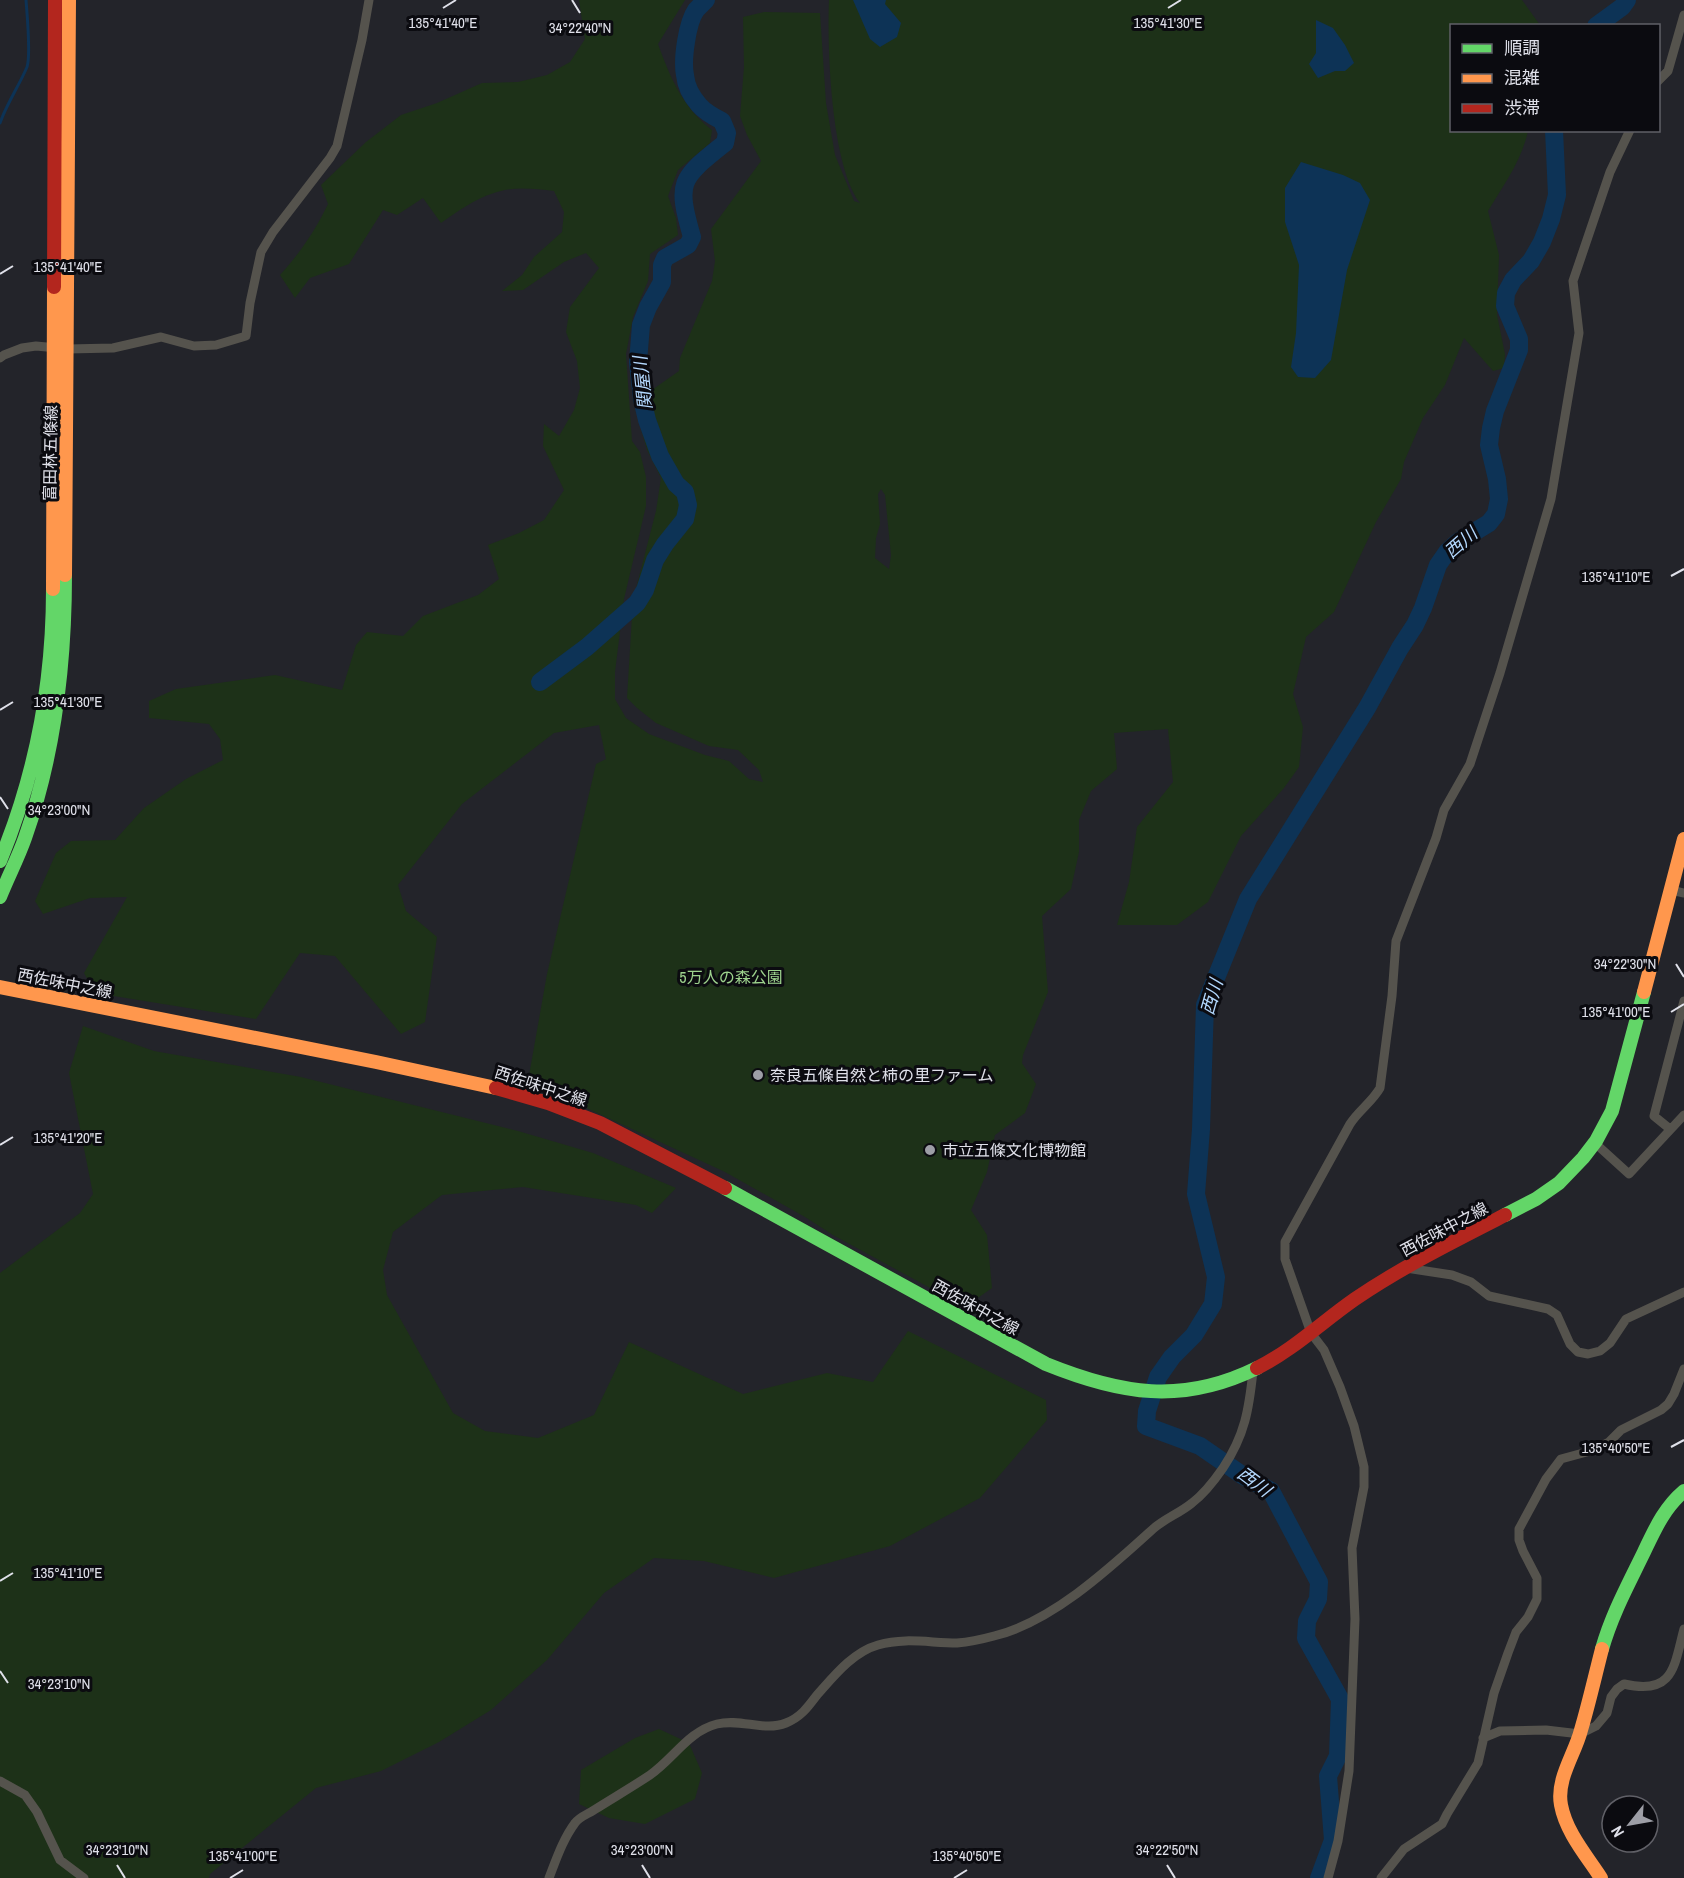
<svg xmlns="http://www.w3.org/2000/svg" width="1684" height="1878" viewBox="0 0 1684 1878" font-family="'Archivo Narrow','Noto Sans JP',sans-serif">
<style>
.green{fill:#1d3118;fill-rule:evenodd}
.water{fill:#0d3356}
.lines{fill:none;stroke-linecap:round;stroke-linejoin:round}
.stream{stroke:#0d3356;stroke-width:3}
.river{stroke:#0d3356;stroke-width:18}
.street{stroke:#55534d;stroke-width:9}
.fast{stroke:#63d668;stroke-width:14}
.slow{stroke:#ff974d;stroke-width:14}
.jam{stroke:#b3261e;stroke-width:14}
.ticks{fill:none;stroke:#dfe0e9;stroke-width:2}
.poi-dot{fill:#9d9ea6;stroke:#0b0b10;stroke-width:2}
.labels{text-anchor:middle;stroke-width:6;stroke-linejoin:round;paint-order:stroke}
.street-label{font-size:16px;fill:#dfe0e9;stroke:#0b0b10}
.park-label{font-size:16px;fill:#9dd28d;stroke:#0b0b10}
.poi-label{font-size:16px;fill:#dfe0e9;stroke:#0b0b10;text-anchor:start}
.water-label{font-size:18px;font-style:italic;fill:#b2d7fd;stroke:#0b0b10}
.ticks-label{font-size:15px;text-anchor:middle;fill:#dfe0e9;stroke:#0b0b10;stroke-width:6;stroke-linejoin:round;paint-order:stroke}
</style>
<rect width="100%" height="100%" fill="#23242a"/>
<path class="green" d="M 579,0 L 685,0 L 658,44 C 670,77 683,108 712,130 L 710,143 L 678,170 L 668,196 L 676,218 L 678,235 L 650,254 L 648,281 L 633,317 L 626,354 L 632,441 L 640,452 L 646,477 L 646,506 L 624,599 L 615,672 L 615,699 L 626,718 L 649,734 L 705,755 L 729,761 L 749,779 L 763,782 L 759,770 L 738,750 L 709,746 L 656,723 L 637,708 L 627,698 L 633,600 L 656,511 L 661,478 L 647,450 L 641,429 L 649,392 L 679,371 L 680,358 L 712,281 L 715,261 L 711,229 L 761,161 L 747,135 L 740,116 L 744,67 L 743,17 L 764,12 L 820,13 L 826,103 L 835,155 L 854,201 L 860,203 C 831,165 827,49 829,0 L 1522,0 L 1540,25 L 1452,26 L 1452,130 L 1528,131 C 1522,160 1503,186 1488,211 L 1499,255 L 1497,315 L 1505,354 L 1504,368 L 1493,371 L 1464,338 L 1445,385 L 1423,418 L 1404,462 L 1401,479 L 1376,522 L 1334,612 L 1306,637 L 1293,694 L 1303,727 L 1299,767 L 1284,788 L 1241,836 L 1208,902 L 1177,925 L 1117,925 L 1129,882 L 1137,827 L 1173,782 L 1168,729 L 1114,733 L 1117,769 L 1091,791 L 1079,820 L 1079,852 L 1071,889 L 1042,916 L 1048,992 L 1023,1055 L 1022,1063 L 1036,1084 L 1025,1113 L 995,1135 L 987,1172 L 971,1210 L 987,1235 L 992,1288 L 965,1307 L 833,1235 L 805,1217 L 725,1172 L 528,1081 L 547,974 L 596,764 L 606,759 L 599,725 L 554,733 L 462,804 L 398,885 L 406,911 L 437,937 L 425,1022 L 401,1034 L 335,956 L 300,953 L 256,1019 L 95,993 L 84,973 L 127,897 L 90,898 L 43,914 L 35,901 L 56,853 L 71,841 L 115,840 L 144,808 L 186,779 L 223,760 L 220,739 L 209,724 L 149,718 L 149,701 L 176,689 L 275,675 L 342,690 L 356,645 L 367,632 L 403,636 L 423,616 L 478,595 L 499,579 L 488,545 L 519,533 L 544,520 L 564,490 L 543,446 L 544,424 L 559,436 L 574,410 L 580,388 L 577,361 L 566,332 L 570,307 L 599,268 L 586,253 L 564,262 L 523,290 L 502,291 L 522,275 L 534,257 L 562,232 L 564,212 L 554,191 C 535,189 512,186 494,193 C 474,199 457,212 441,223 L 423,198 L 397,215 L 383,210 L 349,264 L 310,278 L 295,298 L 280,275 C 300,253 315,231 328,204 L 321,185 L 366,142 L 401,115 L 437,103 L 482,83 L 518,82 L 547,75 L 570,62 L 585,39 ZM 881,489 L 885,495 L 891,555 L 889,569 L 875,558 L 876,538 L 880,524 L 878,494 Z
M 83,1026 L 154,1051 L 301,1077 L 518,1131 L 593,1153 L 676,1188 L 652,1213 L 636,1205 L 523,1187 L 442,1195 L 393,1232 L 383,1270 L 387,1295 L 453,1413 L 485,1431 L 538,1438 L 594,1415 L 629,1342 L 743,1394 L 827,1373 L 873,1382 L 908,1331 L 1046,1400 L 1047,1420 L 980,1498 L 890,1546 L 774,1578 L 704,1561 L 654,1558 L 604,1593 L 547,1660 L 491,1710 L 439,1742 L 381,1771 L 316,1788 L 210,1874 L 209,1878 L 0,1878 L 0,1273 L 80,1213 L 93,1194 L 69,1073 Z
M 659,1729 L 689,1743 L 702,1773 L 695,1799 L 645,1824 L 609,1818 L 579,1804 L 581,1770 L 635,1738 Z"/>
<path class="water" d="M 853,0 L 886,0 L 885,4 L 901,23 L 897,37 L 880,47 L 870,39 Z
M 1316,20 L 1333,28 L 1345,45 L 1354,63 L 1345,71 L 1335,71 L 1318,78 L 1309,64 L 1316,53 Z
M 1301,162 L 1343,175 L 1360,183 L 1370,200 L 1347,270 L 1331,360 L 1315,378 L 1298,377 L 1291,367 L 1296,333 L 1299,265 L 1285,222 L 1285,188 Z"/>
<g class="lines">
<path class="stream" d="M 0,123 C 7,103 19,86 27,67 C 31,55 27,14 26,0"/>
<path class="river" d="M 1596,26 L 1622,7 L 1627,0
M 540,682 L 587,647 L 637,603 L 645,590 L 655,560 L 665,544 L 685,519 L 688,505 L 685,492 L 676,484 L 660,456 L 647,420 L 642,399 L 638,362 L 641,325 L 648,307 L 662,282 L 662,265 L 665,258 L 688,245 L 692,237 C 676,181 680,179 725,143 L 727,133 L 722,121 C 714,117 705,112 699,105 C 692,97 686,86 685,75 C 682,60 687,23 696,10 C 699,7 703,3 706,0
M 1319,1878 L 1333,1840 L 1328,1776 L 1338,1756 L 1340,1699 L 1306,1638 L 1307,1621 L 1318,1599 L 1319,1582 L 1271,1491 L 1242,1475 L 1200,1446 L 1146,1426 L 1147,1411 L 1158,1377 L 1172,1357 L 1194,1335 L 1213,1304 L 1216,1277 L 1196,1194 L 1201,1129 L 1205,1005 L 1248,899 L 1367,708 L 1400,648 L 1415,625 L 1423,608 L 1438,565 L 1447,552 L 1458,542 L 1489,523 L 1496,514 L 1499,499 L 1497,479 L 1489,445 L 1491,428 L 1495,411 L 1519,350 L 1519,339 L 1505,306 L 1506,293 L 1513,280 L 1531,261 L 1542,242 L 1551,219 L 1557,195 L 1554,130"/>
<path class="street" d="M 1658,81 L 1668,71 L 1684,15
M 0,358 L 4,355 L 22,348 L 36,346 L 68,349 L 113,348 L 161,337 L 194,346 L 216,345 L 246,336 L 250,303 L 261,252 L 273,232 L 330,158 L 337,146 L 362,40 L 369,0
M 1671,890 L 1684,893
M 1670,1129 L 1654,1116 L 1684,1001
M 1596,1144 L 1629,1174 L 1684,1115
M 1406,1268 L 1452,1275 L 1471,1282 L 1489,1296 L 1548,1309 L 1557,1315 L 1570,1344 L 1578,1352 L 1588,1354 L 1600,1351 L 1610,1343 L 1626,1319 L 1684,1292
M 1483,1738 L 1500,1731 L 1546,1730 L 1580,1734 L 1596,1726 L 1607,1713 L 1611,1697 L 1617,1689 L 1624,1684 C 1674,1696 1674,1666 1684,1629
M 0,1781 L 25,1795 L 37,1812 L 60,1860 L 84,1878
M 549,1878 C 556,1860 563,1839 575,1823 C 579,1817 588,1814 594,1810 C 613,1798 632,1787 650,1775 C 673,1759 689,1731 717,1724 C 741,1718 764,1732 786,1723 C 801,1717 808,1707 817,1695 C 834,1676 853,1652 878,1645 C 905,1637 930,1643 957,1643 C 969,1642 983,1639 994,1636 C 1052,1622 1110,1568 1153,1529 C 1164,1519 1180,1513 1192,1503 C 1204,1494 1214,1481 1223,1468 C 1245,1435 1249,1409 1253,1371
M 1328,1878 L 1338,1841 L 1349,1771 L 1355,1619 L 1352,1548 L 1364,1487 L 1364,1467 L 1354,1426 L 1340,1387 L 1324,1350 L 1311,1333 L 1285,1259 L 1285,1242 L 1350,1124 C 1359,1110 1372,1102 1380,1088 L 1392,996 L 1396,941 L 1436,838 L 1444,810 L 1470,764 L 1500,673 L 1551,499 L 1579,333 L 1573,281 L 1610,172 L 1630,130
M 1381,1878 L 1404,1849 L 1442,1824 L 1447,1814 L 1478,1763 L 1494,1693 L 1508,1653 L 1516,1632 L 1528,1617 L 1537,1599 L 1537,1578 L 1523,1551 L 1519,1540 L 1519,1529 L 1546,1479 L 1561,1459 L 1594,1450 L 1609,1442 L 1621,1430 L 1661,1410 L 1668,1404 L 1674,1394 L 1684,1369"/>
<path class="fast" d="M 0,861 C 36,774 53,683 53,589
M 0,897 C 8,877 18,858 25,838 C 55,753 65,664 65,575
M 725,1188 L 1046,1364 C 1120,1394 1182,1405 1257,1368
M 1505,1215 L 1536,1199 L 1559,1183 L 1583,1158 L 1596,1141 L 1612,1111 L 1644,992
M 1602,1649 C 1612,1614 1628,1585 1644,1552 C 1655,1529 1664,1508 1684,1491"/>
<path class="slow" d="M 65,575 L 69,0
M 53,589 L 54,287
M 0,987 L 376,1062 L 496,1088
M 1644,992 L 1684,839
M 1601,1878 C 1586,1855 1566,1832 1561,1805 C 1556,1779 1575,1754 1581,1730 C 1589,1703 1595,1676 1602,1649"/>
<path class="jam" d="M 54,287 L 55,0
M 496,1088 L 548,1103 L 600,1123 L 725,1188
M 1257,1368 C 1293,1350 1322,1322 1355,1299 C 1402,1267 1454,1241 1505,1215"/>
</g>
<path class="ticks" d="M 572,0 L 580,13M 443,8 L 456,0M 1168,8 L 1181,0M 0,274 L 13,266M 1671,576 L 1684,569M 0,710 L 13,702M 0,797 L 8,809M 1676,964 L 1684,977M 1671,1012 L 1684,1004M 0,1145 L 13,1137M 1671,1447 L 1684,1440M 0,1581 L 13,1573M 0,1671 L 8,1683M 117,1865 L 125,1878M 642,1865 L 650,1878M 1167,1865 L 1175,1878M 230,1878 L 243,1870M 954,1878 L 967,1870"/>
<g class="poi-dot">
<circle cx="758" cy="1075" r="6"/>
<circle cx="930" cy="1150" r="6"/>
</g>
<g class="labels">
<g class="street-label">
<text transform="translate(50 453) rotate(-89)" y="6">富田林五條線</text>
<text transform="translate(65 983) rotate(11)" y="6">西佐味中之線</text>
<text transform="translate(541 1086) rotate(18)" y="6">西佐味中之線</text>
<text transform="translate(1444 1229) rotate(-28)" y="6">西佐味中之線</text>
<text transform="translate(976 1307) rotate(29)" y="6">西佐味中之線</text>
</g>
<g class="park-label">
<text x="731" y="983">5万人の森公園</text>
</g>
<g class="poi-label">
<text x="770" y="1081">奈良五條自然と柿の里ファーム</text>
<text x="942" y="1156">市立五條文化博物館</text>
</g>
<g class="water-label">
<text transform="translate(643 383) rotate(-96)" y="6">関屋川</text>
<text transform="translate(1461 543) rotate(-41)" y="6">西川</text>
<text transform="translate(1212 997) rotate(-74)" y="6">西川</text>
<text transform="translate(1254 1482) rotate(37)" y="6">西川</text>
</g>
</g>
<g class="ticks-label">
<text x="443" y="28">135°41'40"E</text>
<text x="1168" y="28">135°41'30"E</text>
<text x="580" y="33">34°22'40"N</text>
<text x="68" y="272">135°41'40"E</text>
<text x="1616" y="582">135°41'10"E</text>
<text x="68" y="707">135°41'30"E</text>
<text x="59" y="815">34°23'00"N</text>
<text x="1625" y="969">34°22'30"N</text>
<text x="1616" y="1017">135°41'00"E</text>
<text x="68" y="1143">135°41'20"E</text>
<text x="1616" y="1453">135°40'50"E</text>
<text x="68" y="1578">135°41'10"E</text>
<text x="59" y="1689">34°23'10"N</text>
<text x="117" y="1855">34°23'10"N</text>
<text x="642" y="1855">34°23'00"N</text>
<text x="1167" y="1855">34°22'50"N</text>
<text x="243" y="1861">135°41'00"E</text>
<text x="967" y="1861">135°40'50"E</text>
</g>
<rect x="1450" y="24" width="210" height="108" fill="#0b0b10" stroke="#606067" stroke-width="1.5"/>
<rect x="1462" y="44" width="30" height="9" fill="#63d668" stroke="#606067" stroke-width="1.5"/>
<text x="1504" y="54" font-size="18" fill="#dfe0e9">順調</text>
<rect x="1462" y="74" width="30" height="9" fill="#ff974d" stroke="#606067" stroke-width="1.5"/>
<text x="1504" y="84" font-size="18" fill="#dfe0e9">混雑</text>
<rect x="1462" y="104" width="30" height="9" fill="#b3261e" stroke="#606067" stroke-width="1.5"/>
<text x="1504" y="114" font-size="18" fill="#dfe0e9">渋滞</text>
<g transform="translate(1630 1824) rotate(239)"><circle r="28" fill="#0b0b10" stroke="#606067" stroke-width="1.5"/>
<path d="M0-4.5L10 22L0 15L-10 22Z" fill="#9d9ea6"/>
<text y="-9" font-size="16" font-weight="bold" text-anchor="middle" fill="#dfe0e9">N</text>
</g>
</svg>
